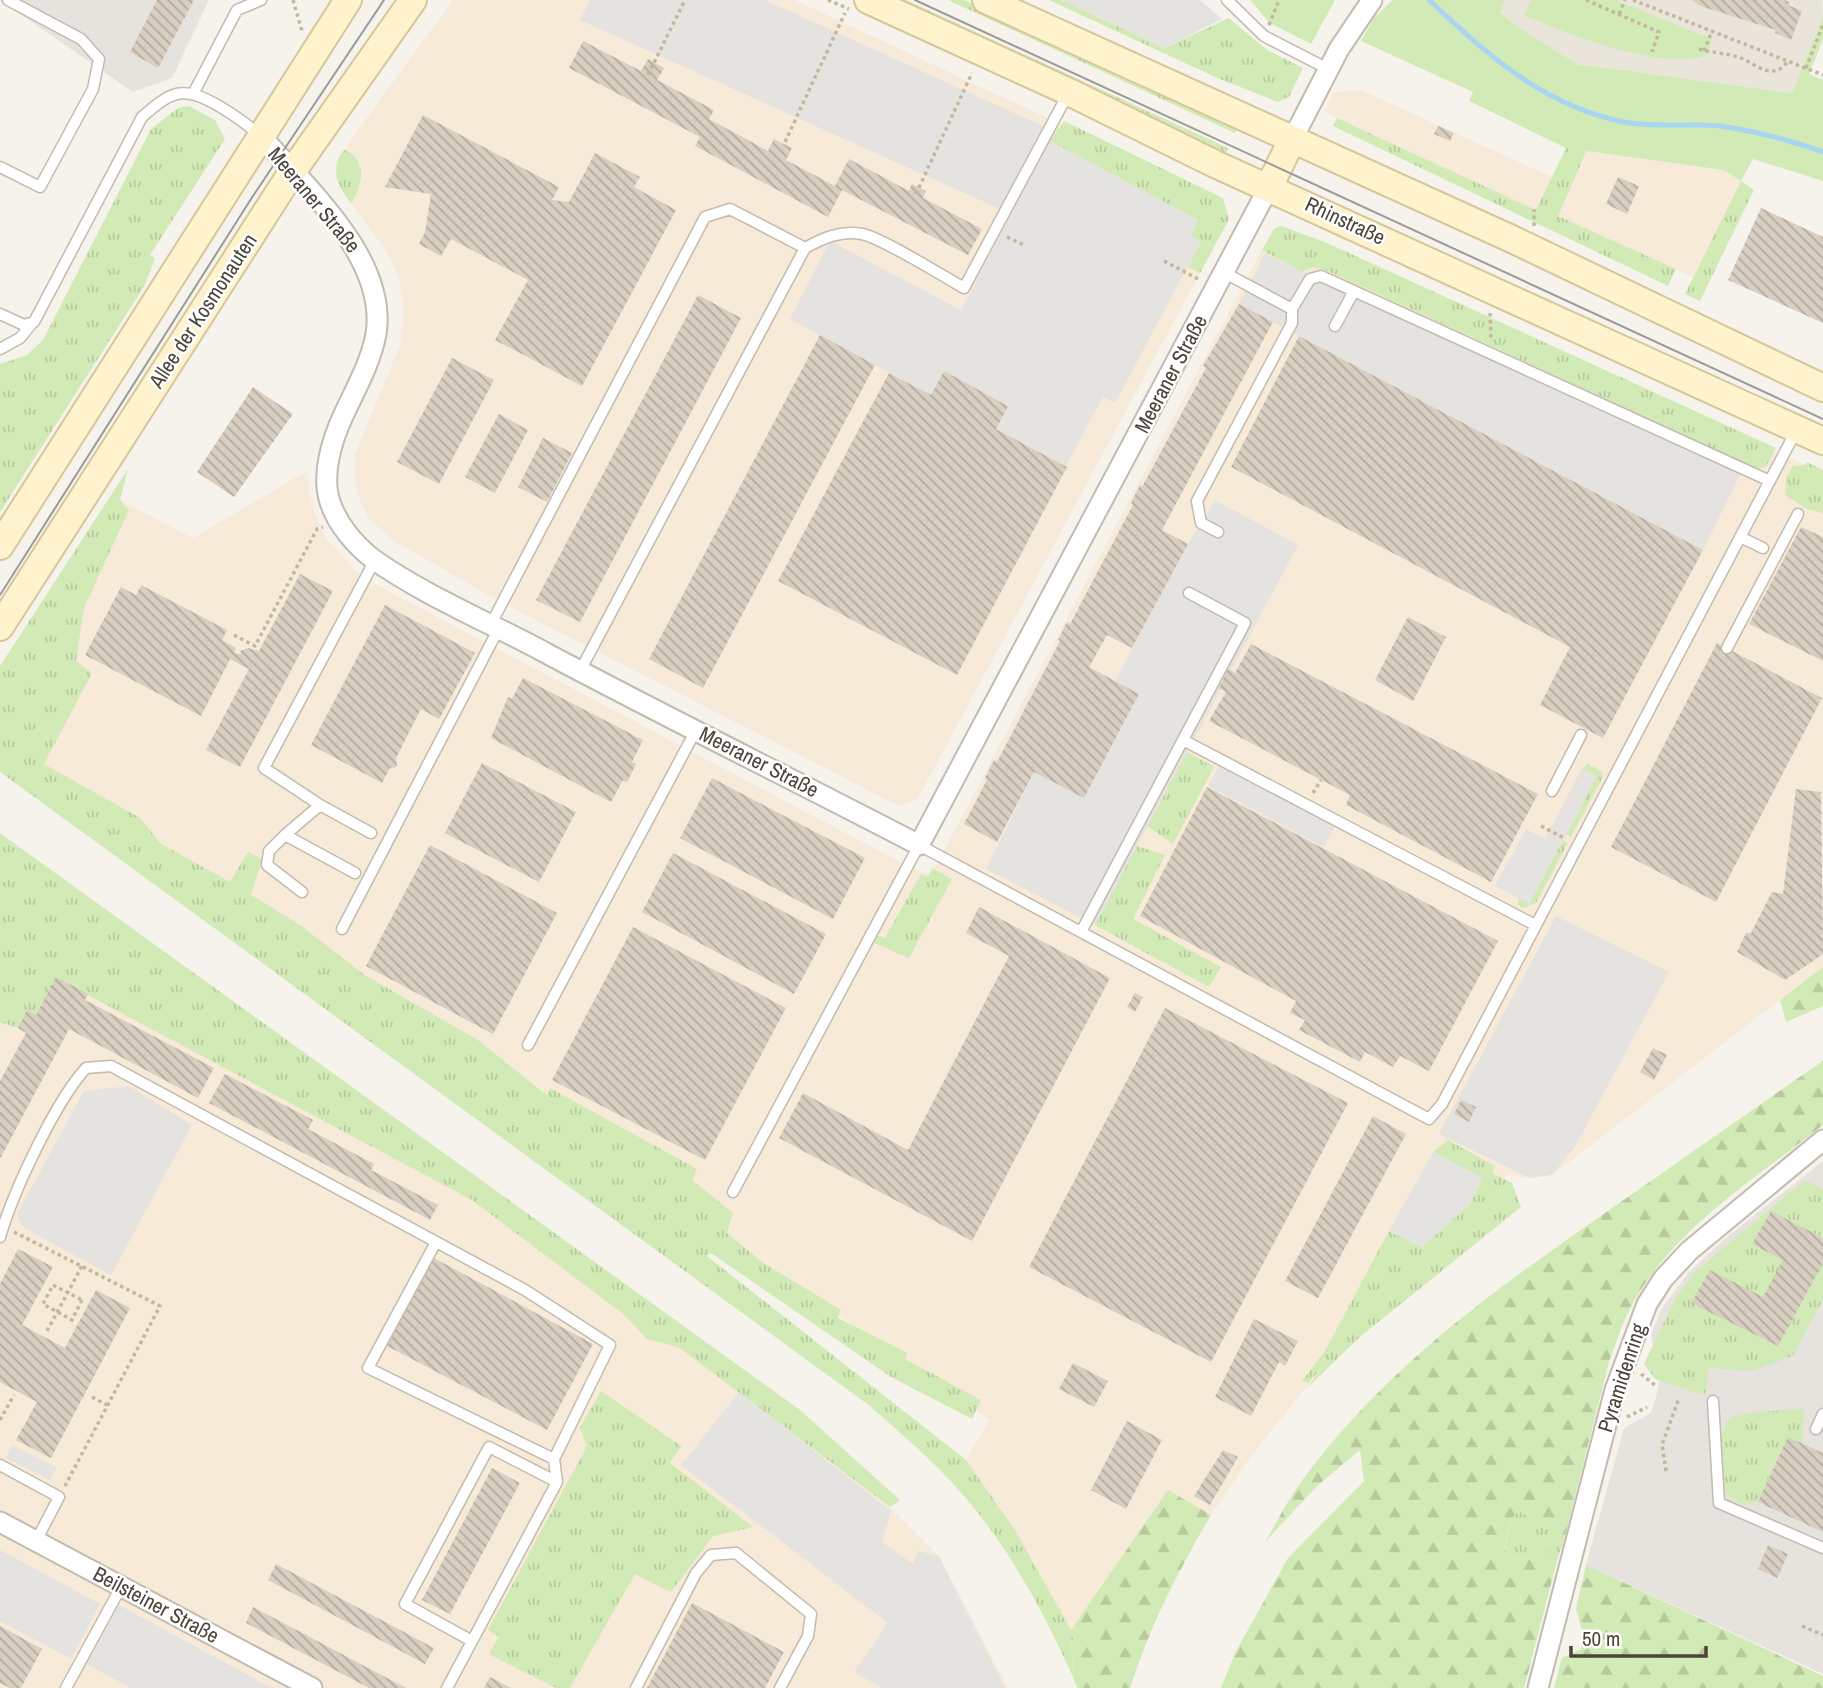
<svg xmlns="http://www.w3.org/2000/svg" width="1823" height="1688" viewBox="0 0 1823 1688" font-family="'Archivo Narrow',sans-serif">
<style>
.residential{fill:#eae5da}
.commercial{fill:#f7ead8}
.industrial{fill:#e6e2dd}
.grass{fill:url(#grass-tufts)}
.forest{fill:url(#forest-firs)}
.park{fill:#d2eab5}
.parking{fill:#e5e3e0}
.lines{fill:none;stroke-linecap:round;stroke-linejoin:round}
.stream{stroke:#a9d4f2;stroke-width:5}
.building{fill:url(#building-back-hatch)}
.lane-casing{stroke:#c2bbae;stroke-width:13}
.street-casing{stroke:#c2bbae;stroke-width:23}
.secondary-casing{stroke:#d6c79b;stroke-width:30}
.path{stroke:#c4b79f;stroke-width:3.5;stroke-dasharray:3.5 3.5;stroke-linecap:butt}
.lane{stroke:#fff;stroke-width:10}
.street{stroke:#fff;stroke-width:19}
.secondary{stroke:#fff3cd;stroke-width:26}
.tram{stroke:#9a9a9a;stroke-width:2}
.labels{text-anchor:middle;stroke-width:5;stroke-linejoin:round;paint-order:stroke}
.street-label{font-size:21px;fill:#4b4439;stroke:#fff}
</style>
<defs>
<pattern id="grass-tufts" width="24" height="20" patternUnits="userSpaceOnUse" patternTransform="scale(1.75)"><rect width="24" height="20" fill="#d2eab5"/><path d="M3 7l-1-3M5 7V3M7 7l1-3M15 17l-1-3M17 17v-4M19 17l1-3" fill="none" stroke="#b6ca9c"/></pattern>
<pattern id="forest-firs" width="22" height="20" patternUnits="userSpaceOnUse" patternTransform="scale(1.75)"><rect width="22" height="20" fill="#d2eab5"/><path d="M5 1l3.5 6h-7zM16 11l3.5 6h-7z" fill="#b6ca9c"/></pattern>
<pattern id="building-back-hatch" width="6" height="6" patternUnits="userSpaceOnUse" patternTransform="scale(1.75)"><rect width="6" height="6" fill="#d8cfc1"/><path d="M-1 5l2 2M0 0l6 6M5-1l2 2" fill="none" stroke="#b1aa9e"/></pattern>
</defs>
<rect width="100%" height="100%" fill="#f6f3ec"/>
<path class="residential" d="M 1505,0 L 1822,0 L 1823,16 L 1792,93 L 1577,64 L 1518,27 L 1500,11 Z"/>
<path class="commercial" d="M 453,0 L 795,0 L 1223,200 L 1229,219 L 917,800 L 899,806 L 497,600 L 394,541 L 370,520 L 361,503 L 354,478 L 355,454 L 400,345 L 404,312 L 399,279 L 387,252 L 342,191 L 336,164 L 339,156 Z
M 1361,90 L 1552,177 L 1537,211 L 1325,112 L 1334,92 Z
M 1587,150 L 1724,170 L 1741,181 L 1693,277 L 1558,216 Z
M 1277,228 L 1823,473 L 1823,967 L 1552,1175 L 1530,1178 L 1508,1175 L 1410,1257 L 1251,1456 L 1211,1515 L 1168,1490 L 1071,1630 L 966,1460 L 990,1420 L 762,1262 L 478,1040 L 284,932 L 44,764 L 69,605 L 120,500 L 193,538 L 307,471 L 311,504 L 325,537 L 360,576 L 904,864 L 923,873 L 932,873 L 1273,229 Z
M 0,926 L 457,1178 L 757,1399 L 890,1507 L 939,1556 L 1008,1688 L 0,1688 Z"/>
<path class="industrial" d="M 0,0 L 209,0 L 172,78 L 133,92 Z
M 1823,1161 L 1823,1674 L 1586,1565 L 1624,1428 L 1651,1413 L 1656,1397 L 1659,1383 L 1651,1334 L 1662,1308 L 1689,1272 L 1722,1241 Z"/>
<path class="grass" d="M 890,0 L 906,0 L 1228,148 L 1225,154 Z
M 948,0 L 964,0 L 1238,127 L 1235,133 Z
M 1049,0 L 1062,0 L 1164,48 L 1229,18 L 1267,50 L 1303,68 L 1289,97 L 1278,102 L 1215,77 Z
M 189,106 L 215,120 L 225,139 L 150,255 L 155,258 L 145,285 L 0,512 L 0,364 L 27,355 L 43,340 L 151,129 L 178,108 Z
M 1337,118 L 1536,210 L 1566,148 L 1587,150 L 1558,216 L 1676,269 L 1668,286 L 1333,126 Z
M 1064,121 L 1223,198 L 1229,219 L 1200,273 L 1188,267 L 1201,242 L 1190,236 L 1198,220 L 1050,141 Z
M 344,150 C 368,158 363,187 351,203 C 338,187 329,168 344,150 Z
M 269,180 L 274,184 L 0,614 L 0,602 Z
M 1741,181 L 1754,190 L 1700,301 L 1685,294 Z
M 1281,226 L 1325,242 L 1776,448 L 1766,467 L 1756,468 L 1328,271 L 1313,267 L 1302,272 L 1262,250 L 1275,228 Z
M 1807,462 L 1823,470 L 1823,513 L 1807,509 L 1785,495 L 1786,478 L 1793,466 L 1805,465 Z
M 128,469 L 120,500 L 129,510 L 84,608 L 76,661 L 92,673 L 44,764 L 140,818 L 161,844 L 230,882 L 248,852 L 262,859 L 251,895 L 300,925 L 366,976 L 478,1040 L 547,1095 L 550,1088 L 697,1169 L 692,1180 L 733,1213 L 727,1233 L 762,1262 L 841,1310 L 838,1318 L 907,1353 L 905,1359 L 981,1400 L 972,1419 L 891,1377 L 711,1253 L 707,1256 L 966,1460 L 1015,1530 L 1071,1630 L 1073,1677 C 1039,1601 997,1526 937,1467 C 916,1446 892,1426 870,1406 L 0,772 L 0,666 Z
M 1187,752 L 1214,767 L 1173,844 L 1147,826 Z
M 1588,764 L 1601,771 L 1603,777 L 1571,837 L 1553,828 L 1571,825 L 1596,776 L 1582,768 Z
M 0,833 L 800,1410 L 900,1500 L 890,1507 L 680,1348 L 647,1339 L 622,1313 L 472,1200 L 56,978 L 36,1015 L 27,1010 L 18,1028 L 0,1022 Z
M 1549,833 L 1568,843 L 1536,903 L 1522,908 L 1518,904 L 1519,898 L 1529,903 Z
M 1137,846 L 1165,855 L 1133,919 L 1221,967 L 1209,987 L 1095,925 Z
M 932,868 L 952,879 L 909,958 L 872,942 L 876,935 L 885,938 L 921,874 L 928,877 Z
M 1448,1140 L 1495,1166 L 1492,1173 L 1512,1183 L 1521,1207 L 1361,1336 L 1305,1390 L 1323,1367 L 1308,1383 L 1302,1381 L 1325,1351 L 1389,1231 L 1422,1247 L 1469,1205 L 1483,1178 L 1433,1152 Z
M 1805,1180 L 1823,1189 L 1823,1299 L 1793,1356 L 1751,1371 L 1709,1368 L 1705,1396 L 1655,1379 L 1644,1364 L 1676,1297 L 1696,1271 Z
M 601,1391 L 681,1446 L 670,1463 L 753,1527 L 713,1536 L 671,1592 L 635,1574 L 570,1688 L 556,1688 L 489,1654 L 499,1637 L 488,1630 L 587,1446 L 580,1428 Z
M 1804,1409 L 1802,1444 L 1788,1437 L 1758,1502 L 1744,1505 L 1726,1494 L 1721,1436 L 1730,1417 L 1757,1412 Z
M 1518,1511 L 1549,1525 L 1552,1538 L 1563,1544 L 1558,1557 L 1546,1551 L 1535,1561 L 1507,1556 C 1503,1544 1509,1519 1518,1511 Z"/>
<path class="forest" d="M 1823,967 L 1823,1006 L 1786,1022 L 1780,1000 Z
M 1823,1061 L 1823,1125 C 1761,1174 1686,1221 1642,1288 C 1627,1310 1618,1337 1609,1362 L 1563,1544 L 1552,1538 L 1548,1525 L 1518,1511 C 1509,1519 1502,1544 1507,1556 L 1535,1561 L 1546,1551 L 1558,1557 L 1524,1688 L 1221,1688 L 1235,1653 L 1288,1558 L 1364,1481 L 1360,1450 L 1317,1486 L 1265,1542 C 1277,1522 1287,1501 1301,1482 C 1386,1367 1489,1294 1605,1213 C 1678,1162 1750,1111 1823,1061 Z
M 1168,1490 L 1211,1515 C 1178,1571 1150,1626 1130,1688 L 1077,1688 L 1073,1677 L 1071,1630 Z
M 1586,1565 L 1823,1676 L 1823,1688 L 1554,1688 L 1562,1658 L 1581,1649 L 1582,1631 L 1576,1609 Z"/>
<path class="park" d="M 1250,0 L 1335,0 L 1311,44 L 1270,23 Z
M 1393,0 L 1505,0 L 1500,12 L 1518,27 L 1577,64 L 1792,93 L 1823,16 L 1823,39 L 1809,74 L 1823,80 L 1823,181 L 1753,159 L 1741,181 L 1724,170 L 1566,148 L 1469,101 L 1473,92 L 1361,41 L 1374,18 Z
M 1531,0 L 1616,0 L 1712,39 L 1707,55 C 1663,72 1568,34 1525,16 Z"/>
<path class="parking" d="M 590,0 L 765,0 L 1043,126 L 1000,209 L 580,20 Z
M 1062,0 L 1200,0 L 1222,19 L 1164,48 Z
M 1050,141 L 1198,220 L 1190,236 L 1201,242 L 1115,403 L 1103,397 L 1066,466 L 996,429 L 1008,405 L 944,372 L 931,395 L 790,319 L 830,241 L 961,310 Z
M 1265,253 L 1302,272 L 1321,276 L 1743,469 L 1703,550 L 1239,304 Z
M 1215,500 L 1298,545 L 1095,925 L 986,869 L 1034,772 L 1084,798 L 1139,694 L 1115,681 L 1188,544 Z
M 1219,766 L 1335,827 L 1324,847 L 1208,786 Z
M 1582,768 L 1597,776 L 1529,904 L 1495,886 L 1526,829 L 1545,839 Z
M 1556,916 L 1669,972 L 1576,1145 L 1552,1175 L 1530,1178 L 1439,1134 Z
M 129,1086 L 192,1125 L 111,1275 L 24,1228 L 18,1220 L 18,1212 L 84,1091 Z
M 1433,1152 L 1483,1178 L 1469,1205 L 1422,1247 L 1389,1231 Z
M 739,1392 L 891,1511 L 882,1542 L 913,1564 L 918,1551 L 939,1556 L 1005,1688 L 882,1688 L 854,1672 L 888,1623 L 681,1465 Z
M 12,1445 L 57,1468 L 50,1480 L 6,1458 Z
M 0,1550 L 100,1604 L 71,1659 L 0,1621 Z
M 119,1605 L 272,1688 L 131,1688 L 87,1664 Z"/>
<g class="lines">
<path class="stream" d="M 1429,0 C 1488,55 1542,105 1624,122 C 1655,128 1689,123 1720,126 C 1756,131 1789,140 1823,152"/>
</g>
<path class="building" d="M 157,0 L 194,0 L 158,68 L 130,52 Z
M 1692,0 L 1784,0 L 1789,2 L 1788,5 L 1802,11 L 1791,40 L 1775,33 L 1776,30 L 1700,6 Z
M 583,41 L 641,71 L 648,59 L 664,68 L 657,80 L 714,110 L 709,119 L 768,151 L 774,139 L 792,148 L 786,160 L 835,186 L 849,159 L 909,191 L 912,184 L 926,191 L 923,198 L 982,229 L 968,255 L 842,190 L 828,217 L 695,146 L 700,137 L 569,68 Z
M 423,115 L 559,187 L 552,200 L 569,202 L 595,153 L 640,177 L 634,187 L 676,210 L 582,386 L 495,340 L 528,280 L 451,239 L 441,256 L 419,244 L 425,232 L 431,194 L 385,187 Z
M 1438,126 L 1454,133 L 1450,141 L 1434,134 Z
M 1618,177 L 1639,186 L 1627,214 L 1606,204 Z
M 1761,208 L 1823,237 L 1823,323 L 1728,280 Z
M 698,295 L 741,318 L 580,622 L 536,600 Z
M 1239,304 L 1273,322 L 1162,530 L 1188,544 L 1132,648 L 1107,635 L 1089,667 L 1139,694 L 1084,798 L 1034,772 L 997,842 L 964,824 L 987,780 L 985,778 L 994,760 L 997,762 L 1060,641 L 1058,640 L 1067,622 L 1070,624 L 1133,505 L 1131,503 L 1140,485 L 1142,487 L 1206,368 L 1203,366 Z
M 820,335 L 875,365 L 703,688 L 649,659 Z
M 1299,336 L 1703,550 L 1603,738 L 1540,705 L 1570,647 L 1231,467 Z
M 452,358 L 494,380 L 439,484 L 397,462 Z
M 944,371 L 1008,406 L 996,429 L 1067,467 L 957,675 L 778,581 L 889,373 L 931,395 Z
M 253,387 L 293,414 L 234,497 L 197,472 Z
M 499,414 L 528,430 L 495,493 L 465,477 Z
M 543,438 L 572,453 L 547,502 L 518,487 Z
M 1801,527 L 1823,537 L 1823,661 L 1749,624 Z
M 300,574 L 333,591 L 240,767 L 206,750 L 249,669 L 230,659 L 201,716 L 85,655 L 121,587 L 136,595 L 141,585 L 227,630 L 222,640 L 236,648 L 234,653 L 241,654 L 240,651 L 248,648 L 259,651 Z
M 385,605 L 475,653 L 439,719 L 421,709 L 396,758 L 397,767 L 390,768 L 382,783 L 311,745 Z
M 1408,617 L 1446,637 L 1413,701 L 1375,680 Z
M 1717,643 L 1822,698 L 1716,902 L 1611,847 Z
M 1251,644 L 1538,794 L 1491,882 L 1346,805 L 1350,795 L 1209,721 L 1226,692 L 1219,688 L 1228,669 L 1235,673 Z
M 523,678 L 643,740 L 632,762 L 636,764 L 627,782 L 623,780 L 611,802 L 491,738 L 508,697 L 512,699 Z
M 482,763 L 576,812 L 539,882 L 445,833 Z
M 712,778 L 865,858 L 833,919 L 680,838 Z
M 1207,787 L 1498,941 L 1429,1071 L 1400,1056 L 1393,1067 L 1365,1052 L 1360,1062 L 1299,1030 L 1305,1020 L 1290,1013 L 1296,1001 L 1140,916 Z
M 1796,789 L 1821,792 L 1823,954 L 1785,980 L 1737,952 L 1746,933 L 1751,933 L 1772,892 L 1783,894 Z
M 430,845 L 557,913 L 493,1034 L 366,966 Z
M 673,853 L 826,934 L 794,994 L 642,912 Z
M 979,907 L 1110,978 L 972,1241 L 779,1138 L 803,1093 L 908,1150 L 1009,956 L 966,933 Z
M 633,927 L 786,1008 L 705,1160 L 552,1080 Z
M 56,977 L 88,994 L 85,1000 L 214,1068 L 198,1098 L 69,1029 L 0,1159 L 0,1081 L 26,1033 L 18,1028 L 27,1010 L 36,1015 Z
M 1135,993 L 1143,997 L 1135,1012 L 1127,1007 Z
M 1165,1008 L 1348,1103 L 1211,1362 L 1029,1267 Z
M 1653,1048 L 1667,1055 L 1654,1080 L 1640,1072 Z
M 225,1074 L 313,1120 L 308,1129 L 374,1164 L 371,1170 L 438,1205 L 430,1220 L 209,1103 Z
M 1461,1100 L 1476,1107 L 1469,1122 L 1454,1114 Z
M 1373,1116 L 1406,1134 L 1318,1298 L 1285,1281 Z
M 1771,1211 L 1823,1238 L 1823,1263 L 1778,1346 L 1691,1303 L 1710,1270 L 1763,1297 L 1783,1260 L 1752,1244 Z
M 18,1249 L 53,1267 L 22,1325 L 65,1348 L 96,1290 L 130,1308 L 51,1458 L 16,1440 L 37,1402 L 0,1382 L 0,1284 Z
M 434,1258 L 593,1344 L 547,1430 L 387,1346 Z
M 1254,1319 L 1298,1341 L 1285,1366 L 1279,1362 L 1251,1416 L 1215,1397 Z
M 1073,1363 L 1108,1381 L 1094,1407 L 1059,1389 Z
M 1127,1421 L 1162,1440 L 1126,1509 L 1091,1490 Z
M 1788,1437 L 1823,1453 L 1823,1532 L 1758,1502 Z
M 1223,1450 L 1238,1457 L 1210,1505 L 1194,1496 Z
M 492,1468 L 520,1483 L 450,1614 L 422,1600 Z
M 1768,1545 L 1788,1554 L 1777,1578 L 1758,1569 Z
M 276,1564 L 434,1648 L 425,1664 L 268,1580 Z
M 692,1603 L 784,1652 L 765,1688 L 647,1688 Z
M 253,1607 L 406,1688 L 369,1688 L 246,1623 Z
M 0,1626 L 42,1649 L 21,1688 L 10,1688 L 0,1683 Z
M 490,1677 L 511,1688 L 484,1688 Z"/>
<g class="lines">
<defs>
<path id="lane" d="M 1227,0 L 1264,36 L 1328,69
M 194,92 L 237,10 L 261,0
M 0,167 L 40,187 L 93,89 L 99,59 L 81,39 L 8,0
M 1292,309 L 1310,279 L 1321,276 L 1770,481
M 0,314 L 24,325 L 34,322 L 142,117 C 174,89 183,86 219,106 C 234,115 246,123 259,135
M 1335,326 L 1354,291
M 0,349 L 20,338 L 33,322
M 1218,532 L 1201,523 L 1197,501 L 1292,323 L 1292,309 L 1225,273
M 1740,537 L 1763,548
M 491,624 L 705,217 L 730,209 L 805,248
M 1727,648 L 1798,514
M 580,671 L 805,248 C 823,238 841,230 862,234 C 882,238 943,276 964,288 L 1069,92
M 1183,740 L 1535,925
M 1552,791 L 1581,735
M 320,805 L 285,835 L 355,873
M 371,833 L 320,805 L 264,768 L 375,560
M 285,835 L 269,851 L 267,865 L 302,892
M 342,929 L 499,628
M 1081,932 L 1245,623 L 1189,593
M 528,1045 L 696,730
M 733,1192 L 919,845 L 1429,1119 L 1442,1104 L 1796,431
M 0,1237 C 13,1192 55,1102 86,1068 L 111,1066 L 525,1290 L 610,1345 L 554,1459 L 557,1482 L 447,1688
M 436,1242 L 368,1368 L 554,1459
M 1713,1401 L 1719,1503 L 1823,1548
M 1816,1429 L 1823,1414
M 0,1465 L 59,1497 L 36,1541
M 472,1641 L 405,1604 L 489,1447 L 557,1482
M 66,1688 L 121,1587
M 636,1688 L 696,1573 L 711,1555 L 736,1553 L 811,1614 L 808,1636 L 780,1688"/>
<path id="street" d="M 260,135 C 306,187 388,259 376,334 C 371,362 355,390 343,416 C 332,440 321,475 330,502 C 337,524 355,545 373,559 C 422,594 490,623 544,652 C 668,718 794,780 919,845 L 1269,187
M 1292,140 L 1339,49 L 1372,0
M 0,1522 L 312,1688
M 1538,1688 L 1615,1390 L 1647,1304 L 1663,1279 L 1689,1251 L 1823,1140"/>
<path id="secondary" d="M 868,0 L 1069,92 L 1215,164 L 1823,441
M 986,0 L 1514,240 L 1823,388
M 1269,187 L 1292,140
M 0,546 L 348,0
M 0,627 L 292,172 L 413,0"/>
</defs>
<use href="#lane" class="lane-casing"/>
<use href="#street" class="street-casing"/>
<use href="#secondary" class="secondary-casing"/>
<path class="path" d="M 293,0 L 302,31
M 828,0 L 849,9
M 1586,0 L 1659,32 L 1652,52
M 1633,0 L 1823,75
M 1619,14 L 1625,0
M 1269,25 L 1279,0
M 1699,49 C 1712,53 1726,53 1738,57 C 1756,63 1772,83 1788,61
M 1704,51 L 1712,31
M 1806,68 L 1823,25
M 648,75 L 685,0
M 785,142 L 845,13
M 916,194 L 972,73
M 1534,226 L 1534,209
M 1007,237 L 1024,245
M 1164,261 L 1200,280
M 1490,313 L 1491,339
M 234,635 L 255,646 L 317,529 L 323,527
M 1313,793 L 1321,780
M 1541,826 L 1566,839
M 14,1232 L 160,1306 L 65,1486
M 82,1300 L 72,1320 L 43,1304 L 53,1285 L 84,1301
M 47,1331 L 82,1266
M 1641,1374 L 1656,1386
M 92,1397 L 107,1405
M 1627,1417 L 1647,1407
M 0,1420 L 14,1395
M 1666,1471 L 1662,1445 L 1679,1398
M 1802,1626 L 1823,1635"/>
<use href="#lane" class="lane"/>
<use href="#street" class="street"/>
<use href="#secondary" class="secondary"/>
<path class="tram" d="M 915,0 L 1823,419
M 0,595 L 251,199 L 384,0"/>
</g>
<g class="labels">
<g class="street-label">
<text transform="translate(314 200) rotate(50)" y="7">Meeraner Straße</text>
<text transform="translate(1345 221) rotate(25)" y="7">Rhinstraße</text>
<text transform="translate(203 311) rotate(-57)" y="7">Allee der Kosmonauten</text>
<text transform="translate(1171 374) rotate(-62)" y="7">Meeraner Straße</text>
<text transform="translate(759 762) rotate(27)" y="7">Meeraner Straße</text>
<text transform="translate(1622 1378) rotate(-72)" y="7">Pyramidenring</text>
<text transform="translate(156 1605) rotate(28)" y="7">Beilsteiner Straße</text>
</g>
</g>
<path d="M1571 1646v10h135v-10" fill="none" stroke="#4b4439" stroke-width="3.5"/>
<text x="1582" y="1646" font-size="21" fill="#4b4439" stroke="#ffffff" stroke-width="5" paint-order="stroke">50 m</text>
</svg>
